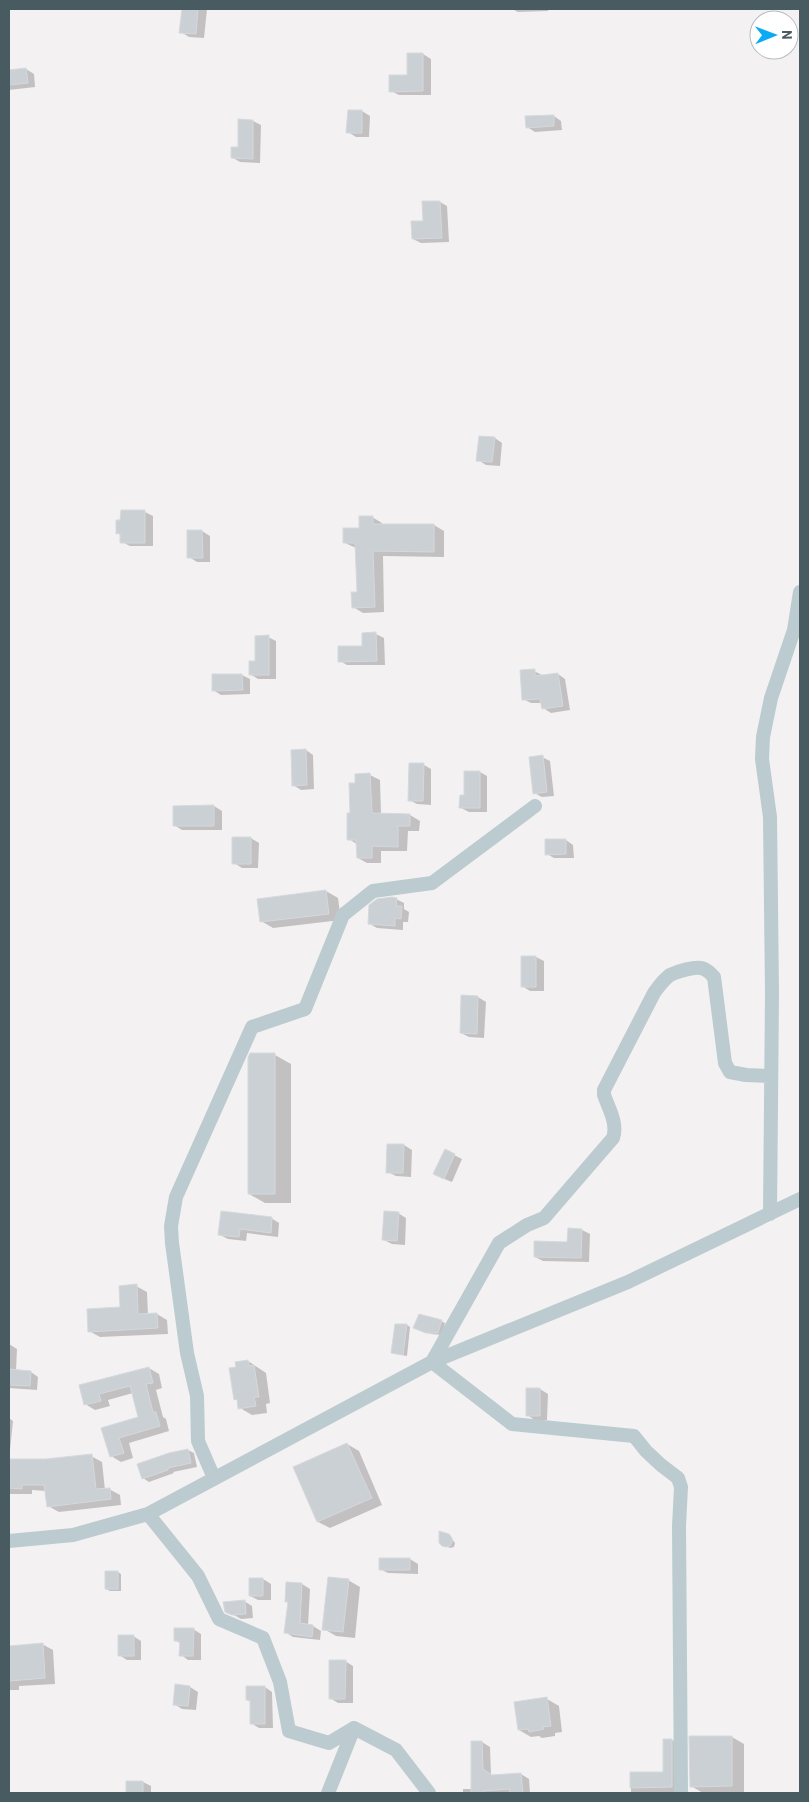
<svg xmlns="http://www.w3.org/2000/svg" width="809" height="1802" viewBox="0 0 809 1802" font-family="Barlow,sans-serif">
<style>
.shadow{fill:#0003}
.building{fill:#cbd0d4;stroke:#d5d9dd}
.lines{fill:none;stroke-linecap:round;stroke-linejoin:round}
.minor{stroke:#bbcbcf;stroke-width:14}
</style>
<rect width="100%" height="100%" fill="#f4f1f2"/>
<path class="shadow" d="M 183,9 L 207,9 L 204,38 L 189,37 L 181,32 Z
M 512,9 L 548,9 L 548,11 L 518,12 Z
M 423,54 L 431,59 L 431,95 L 399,95 L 391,91 L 409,76 Z
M 26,69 L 34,74 L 35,87 L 9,90 L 9,71 Z
M 349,111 L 362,111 L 370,116 L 369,137 L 356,137 L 348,132 Z
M 554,116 L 561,121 L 562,130 L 535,132 L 527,127 Z
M 240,121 L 253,121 L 261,125 L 260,163 L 240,162 L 233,158 L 239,148 Z
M 440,202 L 447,206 L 449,242 L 421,243 L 413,239 Z
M 495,438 L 502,443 L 500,466 L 486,465 L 478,460 Z
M 122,512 L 145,512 L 153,516 L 153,546 L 130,546 L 122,542 L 122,536 L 117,533 L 122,521 Z
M 372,517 L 382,523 L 382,525 L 434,525 L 444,531 L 444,557 L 383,556 L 384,612 L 363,613 L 353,607 L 358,593 L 356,548 L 345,543 Z
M 202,531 L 210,536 L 210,562 L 197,562 L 189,557 Z
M 363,634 L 376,634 L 384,638 L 385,665 L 347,665 L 340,661 L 363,647 Z
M 268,637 L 276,641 L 276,679 L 258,679 L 250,674 Z
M 534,671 L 542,675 L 558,674 L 565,679 L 570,710 L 551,713 L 543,708 L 542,703 L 531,703 L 523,699 Z
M 242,675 L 250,679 L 250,694 L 221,695 L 213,690 Z
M 306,750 L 313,755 L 314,789 L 301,790 L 293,785 Z
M 542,757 L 550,761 L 554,796 L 542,797 L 534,793 Z
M 424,765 L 431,769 L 431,805 L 417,804 L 409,800 Z
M 480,772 L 487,776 L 487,812 L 469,812 L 461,808 L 465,797 Z
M 370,775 L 380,780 L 381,814 L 410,815 L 420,821 L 419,831 L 408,831 L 407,851 L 381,851 L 381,863 L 367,863 L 358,858 L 358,845 L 349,839 L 356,784 Z
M 214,806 L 222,811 L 222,830 L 182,830 L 174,825 Z
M 251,838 L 259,843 L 258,868 L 242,868 L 234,863 Z
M 566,840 L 573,845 L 574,858 L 554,858 L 547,854 Z
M 326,891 L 338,898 L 341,920 L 273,928 L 261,921 Z
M 396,899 L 404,903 L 404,909 L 409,912 L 408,922 L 403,922 L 403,930 L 377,928 L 370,924 Z
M 536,957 L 544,961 L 544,991 L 530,991 L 522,986 Z
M 462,997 L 478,997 L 486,1002 L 484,1038 L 469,1037 L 461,1033 Z
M 251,1055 L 275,1055 L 291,1064 L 291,1203 L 265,1203 L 249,1194 Z
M 404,1145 L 412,1150 L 411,1177 L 396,1176 L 388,1172 Z
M 454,1155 L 462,1159 L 452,1182 L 442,1178 Z
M 398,1213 L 406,1218 L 405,1245 L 392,1244 L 384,1240 Z
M 271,1218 L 279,1223 L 278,1237 L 247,1233 L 246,1241 L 228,1239 L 220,1235 Z
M 582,1230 L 590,1234 L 589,1262 L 543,1261 L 535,1257 L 568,1243 Z
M 136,1286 L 147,1292 L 148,1315 L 157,1314 L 167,1320 L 168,1334 L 100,1337 L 89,1331 L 122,1309 Z
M 441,1321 L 445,1323 L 442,1335 L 431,1334 L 418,1330 Z
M 407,1325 L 410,1327 L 407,1356 L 396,1354 L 392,1352 Z
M 9,1344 L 17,1349 L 16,1371 L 31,1372 L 38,1377 L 37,1390 L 9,1388 Z
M 248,1361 L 266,1373 L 270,1403 L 266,1404 L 267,1413 L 252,1415 L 240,1408 L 239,1401 L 235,1399 L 237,1368 Z
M 149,1368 L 159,1374 L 162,1388 L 156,1390 L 163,1417 L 166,1419 L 169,1431 L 129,1443 L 133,1458 L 121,1462 L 111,1456 L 102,1429 L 140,1418 L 133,1393 L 108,1400 L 110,1406 L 95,1410 L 85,1404 L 81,1386 Z
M 540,1389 L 548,1394 L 547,1420 L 535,1420 L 527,1415 Z
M 9,1418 L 13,1421 L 9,1460 Z
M 347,1444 L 359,1451 L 382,1505 L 330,1528 L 318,1522 Z
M 188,1450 L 194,1453 L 197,1467 L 173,1472 L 174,1473 L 149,1482 L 143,1478 Z
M 91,1456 L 102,1462 L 105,1490 L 109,1489 L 120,1495 L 121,1505 L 59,1512 L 48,1506 L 46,1491 L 32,1490 L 32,1494 L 9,1494 L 9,1460 L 46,1461 Z
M 449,1535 L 455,1543 L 454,1547 L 450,1548 L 443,1545 Z
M 410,1559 L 418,1564 L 418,1574 L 388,1573 L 380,1569 Z
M 118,1572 L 121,1574 L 121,1591 L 110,1591 L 106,1589 Z
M 263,1579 L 271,1584 L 271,1600 L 258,1600 L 250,1596 Z
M 348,1580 L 360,1587 L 355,1638 L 336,1636 L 324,1629 Z
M 302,1584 L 310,1589 L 308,1626 L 313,1626 L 321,1631 L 320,1640 L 293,1637 L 285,1632 Z
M 244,1601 L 252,1606 L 253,1618 L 241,1619 L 227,1611 Z
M 193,1629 L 201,1634 L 201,1660 L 188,1660 L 181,1655 L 181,1644 L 175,1640 Z
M 133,1636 L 141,1641 L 141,1660 L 127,1660 L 119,1655 Z
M 42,1644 L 53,1650 L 55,1684 L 19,1686 L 19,1690 L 9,1690 L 9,1667 L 16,1667 Z
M 345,1661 L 353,1666 L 353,1703 L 338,1703 L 330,1698 Z
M 190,1687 L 198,1692 L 196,1710 L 182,1709 L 174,1704 Z
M 265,1687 L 272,1692 L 273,1728 L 259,1728 L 251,1723 L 251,1702 L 247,1700 Z
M 547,1699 L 559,1706 L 562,1732 L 555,1733 L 555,1736 L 542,1738 L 539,1736 L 531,1737 L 519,1730 Z
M 732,1737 L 744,1744 L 744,1793 L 703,1793 L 691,1786 Z
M 672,1740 L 682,1746 L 682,1793 L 631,1793 L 631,1774 L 664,1773 Z
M 482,1742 L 490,1747 L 491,1775 L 521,1774 L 529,1779 L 530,1793 L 463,1793 L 463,1789 L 472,1789 Z
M 127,1782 L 143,1782 L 151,1786 L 151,1793 L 127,1793 Z"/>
<path class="building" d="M 182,9 L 198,9 L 196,34 L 179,33 Z
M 407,53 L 423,53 L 423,91 L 389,92 L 389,75 L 407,75 Z
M 26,68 L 28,83 L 9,85 L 9,70 Z
M 348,110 L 362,110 L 362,133 L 346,133 Z
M 554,115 L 554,126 L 526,128 L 525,116 Z
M 238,119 L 253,120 L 253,159 L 231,158 L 231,147 L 238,147 Z
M 422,201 L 440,201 L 442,238 L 412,239 L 411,221 L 423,221 Z
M 479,436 L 495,437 L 492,462 L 476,461 Z
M 121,510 L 145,510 L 145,543 L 120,543 L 120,533 L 116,534 L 116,520 L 120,520 Z
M 359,516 L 373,516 L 373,524 L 434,524 L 434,552 L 373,551 L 375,607 L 352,608 L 351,592 L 357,592 L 355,543 L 343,543 L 343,528 L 359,528 Z
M 187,530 L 202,530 L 203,558 L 187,558 Z
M 376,632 L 377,661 L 338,662 L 338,646 L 362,646 L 362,633 Z
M 269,635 L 269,675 L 249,675 L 249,661 L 255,661 L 255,636 Z
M 535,669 L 535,676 L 558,673 L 563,706 L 542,709 L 540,699 L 522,700 L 520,670 Z
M 212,674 L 242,674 L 243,690 L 212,691 Z
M 306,749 L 307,785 L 292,786 L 291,750 Z
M 543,755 L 547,792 L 533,794 L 529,757 Z
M 409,763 L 424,763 L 423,801 L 408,801 Z
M 464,771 L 480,771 L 480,808 L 459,808 L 460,795 L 464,795 Z
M 370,773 L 372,813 L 410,814 L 410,826 L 398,826 L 398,847 L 372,846 L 372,858 L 357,858 L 356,840 L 347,840 L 347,813 L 350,813 L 349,783 L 355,783 L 355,774 Z
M 214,805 L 214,826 L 173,826 L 173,806 Z
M 232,837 L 251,837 L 251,864 L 232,864 Z
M 545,839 L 566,839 L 566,854 L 545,855 Z
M 326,890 L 329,914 L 260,922 L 257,899 Z
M 392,897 L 397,898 L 396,906 L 402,906 L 401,919 L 395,918 L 395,926 L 368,924 L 369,905 L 377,899 Z
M 521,956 L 536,956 L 536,987 L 521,987 Z
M 461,995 L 478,996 L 477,1034 L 460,1033 Z
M 250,1053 L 275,1053 L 275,1194 L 248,1194 L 248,1058 Z
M 387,1144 L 404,1144 L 403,1173 L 386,1173 Z
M 445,1149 L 455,1154 L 444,1179 L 433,1174 Z
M 221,1211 L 272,1217 L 271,1233 L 240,1229 L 239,1237 L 218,1235 Z
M 384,1211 L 399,1212 L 397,1241 L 382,1240 Z
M 568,1228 L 582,1229 L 581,1258 L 534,1257 L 534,1241 L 567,1242 Z
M 137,1284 L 138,1314 L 157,1313 L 158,1328 L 88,1332 L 87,1309 L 120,1307 L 119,1286 Z
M 419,1314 L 442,1320 L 438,1333 L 426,1333 L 413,1328 Z
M 395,1324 L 407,1324 L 403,1355 L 391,1353 Z
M 248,1360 L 249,1366 L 254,1365 L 259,1397 L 254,1397 L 256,1406 L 238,1409 L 237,1399 L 234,1400 L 229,1368 L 236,1367 L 235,1362 Z
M 149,1367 L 153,1383 L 146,1384 L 153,1412 L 156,1412 L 160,1426 L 119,1438 L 124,1453 L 110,1457 L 101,1428 L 138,1417 L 130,1386 L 99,1394 L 101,1401 L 84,1405 L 79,1385 Z
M 9,1369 L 31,1371 L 30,1386 L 9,1385 Z
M 526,1388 L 540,1388 L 540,1416 L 526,1416 Z
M 347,1443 L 372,1498 L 317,1522 L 293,1467 Z
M 188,1449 L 191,1463 L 168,1468 L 168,1470 L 142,1479 L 137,1464 L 169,1453 Z
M 92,1454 L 96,1489 L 110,1488 L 111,1499 L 47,1507 L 44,1485 L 22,1485 L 22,1489 L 9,1488 L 9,1459 L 46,1459 Z
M 439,1531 L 449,1534 L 452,1538 L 452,1542 L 450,1546 L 446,1547 L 442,1546 L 439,1543 Z
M 379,1558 L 410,1558 L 410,1570 L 379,1570 Z
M 105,1571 L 118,1571 L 118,1589 L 105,1589 Z
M 328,1577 L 349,1579 L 343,1632 L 322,1630 Z
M 249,1578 L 263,1578 L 263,1596 L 249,1596 Z
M 286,1582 L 302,1583 L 300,1623 L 313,1625 L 312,1637 L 284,1633 L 288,1602 L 285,1602 Z
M 245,1600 L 246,1614 L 232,1615 L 225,1612 L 223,1602 Z
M 174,1628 L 194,1628 L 193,1656 L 179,1656 L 180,1641 L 174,1641 Z
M 118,1635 L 134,1635 L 134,1656 L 118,1656 Z
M 43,1643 L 45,1678 L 9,1681 L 9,1646 Z
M 329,1660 L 346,1660 L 345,1699 L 329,1699 Z
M 175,1684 L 190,1686 L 188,1706 L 173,1705 Z
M 246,1686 L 265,1686 L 265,1724 L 250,1724 L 250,1700 L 246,1700 Z
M 547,1697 L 551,1726 L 543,1727 L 544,1729 L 529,1732 L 528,1729 L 518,1730 L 514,1702 Z
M 689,1736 L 732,1736 L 732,1786 L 690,1787 Z
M 663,1739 L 672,1739 L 672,1787 L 630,1788 L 630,1772 L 663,1772 Z
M 471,1741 L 482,1741 L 483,1769 L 492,1775 L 521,1773 L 523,1793 L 510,1793 L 509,1789 L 484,1791 L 484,1793 L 471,1793 Z
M 126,1781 L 143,1781 L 143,1793 L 126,1793 Z"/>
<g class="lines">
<path class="minor" d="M 770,1214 L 772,993 L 770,817 L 762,759 L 763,737 L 771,698 L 794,630 L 800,592
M 214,1478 L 198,1441 L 197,1396 L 187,1353 L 172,1243 L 171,1226 L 176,1197 L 252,1027 L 305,1009 L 343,915 L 373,891 L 432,883 L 535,806
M 148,1514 L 198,1576 L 219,1619 L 263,1638 L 280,1682 L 289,1731 L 329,1743 L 354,1728
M 9,1541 L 73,1535 L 148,1514 L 432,1362 L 628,1282 L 800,1199
M 354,1728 L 396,1750 L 429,1793
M 328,1793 L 354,1728
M 681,1793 L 679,1526 L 681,1487 L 678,1478 L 661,1465 L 646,1451 L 634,1436 L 512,1424 L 432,1362 L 499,1243 L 527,1225 L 544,1218 L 613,1138 C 618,1124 609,1109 604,1095 L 604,1090 L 654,993 C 659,986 663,980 670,975 C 678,971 693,967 701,968 C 707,969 710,973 714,977 L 725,1063 L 730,1072 L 746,1075 L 771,1076"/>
</g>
<rect width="809" height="1802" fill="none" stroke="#475b61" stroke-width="20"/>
<g transform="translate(774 35) rotate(89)"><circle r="24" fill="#ffffff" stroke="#b5bdc0"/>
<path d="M0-4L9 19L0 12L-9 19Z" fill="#0babf4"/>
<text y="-8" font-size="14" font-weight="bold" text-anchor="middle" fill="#475b61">N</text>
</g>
</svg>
